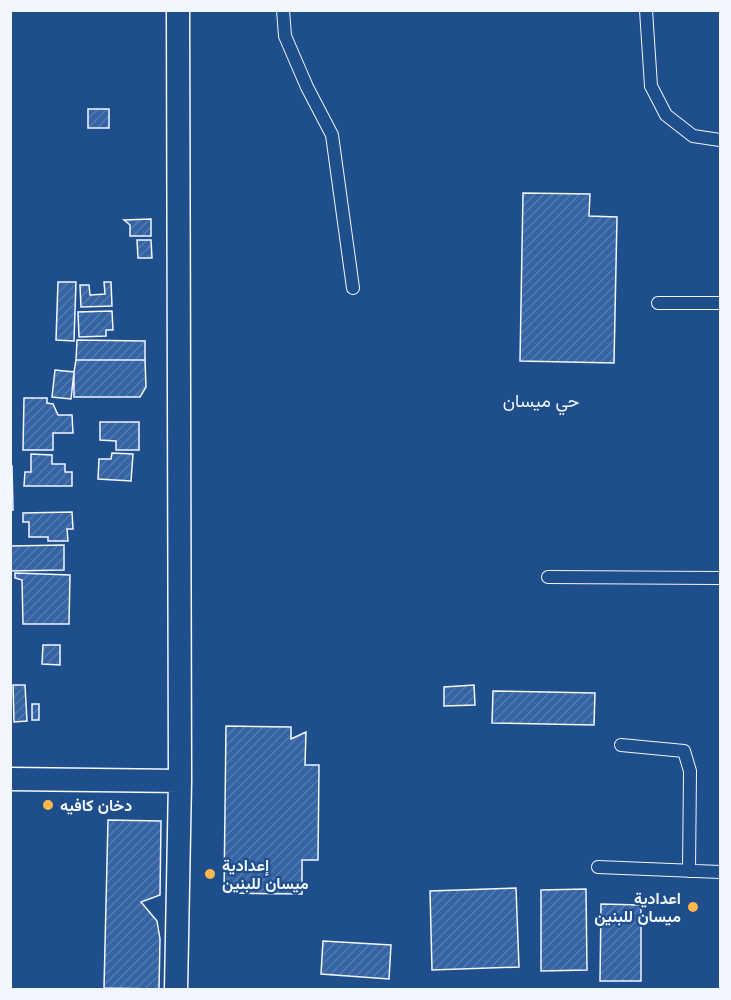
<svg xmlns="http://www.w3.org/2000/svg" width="731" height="1000" viewBox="0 0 731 1000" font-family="'Nunito Sans',Vazirmatn,sans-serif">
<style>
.building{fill:url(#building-hatch);stroke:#f2f6ff;stroke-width:1.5}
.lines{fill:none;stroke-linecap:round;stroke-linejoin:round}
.lane-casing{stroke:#f2f6ff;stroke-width:14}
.street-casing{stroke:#f2f6ff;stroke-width:25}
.lane{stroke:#1f4e8c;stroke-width:12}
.street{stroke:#1f4e8c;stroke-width:22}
.poi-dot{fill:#ffb74d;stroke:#1f4e8c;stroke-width:2}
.labels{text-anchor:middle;stroke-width:4.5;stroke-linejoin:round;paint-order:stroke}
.poi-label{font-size:16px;font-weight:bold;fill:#f2f6ff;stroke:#1f4e8c;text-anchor:start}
.neighbourhood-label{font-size:18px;fill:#f2f6ff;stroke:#1f4e8c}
</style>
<defs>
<pattern id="building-hatch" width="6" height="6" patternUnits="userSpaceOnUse" patternTransform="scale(1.5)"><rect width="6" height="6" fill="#3563a3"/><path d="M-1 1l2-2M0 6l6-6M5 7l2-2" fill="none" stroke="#537ab1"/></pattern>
</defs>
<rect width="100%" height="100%" fill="#1f4e8c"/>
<path class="building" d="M 88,109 L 109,109 L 109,128 L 88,128 Z
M 523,193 L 590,194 L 589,216 L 617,217 L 614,363 L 520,361 Z
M 151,219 L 151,236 L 130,236 L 130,225 L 124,220 Z
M 137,240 L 151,240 L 152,258 L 138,258 Z
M 58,282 L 76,282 L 74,341 L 56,340 Z
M 104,282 L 111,282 L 112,306 L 81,307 L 80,285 L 89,285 L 90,295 L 105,294 Z
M 112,311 L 113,330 L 106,330 L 106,336 L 79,337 L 78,312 Z
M 77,340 L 145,341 L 145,360 L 76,360 Z
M 76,360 L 145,360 L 146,387 L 140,397 L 74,397 L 74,372 Z
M 55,370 L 74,372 L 71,399 L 52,397 Z
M 24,398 L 47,398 L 47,403 L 53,404 L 58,415 L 72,415 L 73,433 L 53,433 L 53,450 L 23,450 Z
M 100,422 L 139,422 L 139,450 L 116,450 L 116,441 L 100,440 Z
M 112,453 L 133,454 L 131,481 L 98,479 L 99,459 L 111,459 Z
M 31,454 L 52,455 L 52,464 L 65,464 L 65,472 L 72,472 L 72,486 L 24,486 L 25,472 L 31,472 Z
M 10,466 L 12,466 L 13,510 L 10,510 Z
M 72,512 L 73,529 L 67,529 L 68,541 L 48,541 L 48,537 L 29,537 L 29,522 L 23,522 L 23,513 Z
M 64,545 L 64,570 L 10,571 L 10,546 Z
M 15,573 L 70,575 L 69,624 L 23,624 L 22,580 L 15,578 Z
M 43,645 L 60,645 L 60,665 L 42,664 Z
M 13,685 L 25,685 L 27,721 L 14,722 Z
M 474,685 L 475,705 L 444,706 L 444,687 Z
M 493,691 L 595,693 L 594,725 L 492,723 Z
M 32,704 L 39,704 L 39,720 L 32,720 Z
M 226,726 L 291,727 L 291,739 L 306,732 L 305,765 L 319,765 L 318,860 L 302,860 L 302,894 L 224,893 Z
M 108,820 L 161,821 L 160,895 L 141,902 L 157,921 L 160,939 L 159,989 L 104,988 Z
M 516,888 L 519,967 L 432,970 L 430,891 Z
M 586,889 L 587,970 L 541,971 L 541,890 Z
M 601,904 L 641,905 L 641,981 L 600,981 Z
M 323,941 L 391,945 L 389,979 L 321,974 Z"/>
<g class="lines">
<defs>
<path id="lane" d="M 283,10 L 285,36 L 307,87 L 332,135 L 353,288
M 646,10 L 651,86 L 666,115 L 693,136 L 720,140
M 658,303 L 720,303
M 548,577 L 720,578
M 621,745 L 684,751 L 690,771 L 689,871
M 598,867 L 720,872"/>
<path id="street" d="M 10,779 L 180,781
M 176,990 L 180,781 L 178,10"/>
</defs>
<use href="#lane" class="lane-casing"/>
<use href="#street" class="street-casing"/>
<use href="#lane" class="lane"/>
<use href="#street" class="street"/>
</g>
<g class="poi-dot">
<circle cx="48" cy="805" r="6"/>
<circle cx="210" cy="874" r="6"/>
<circle cx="693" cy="907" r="6"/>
</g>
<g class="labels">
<g class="poi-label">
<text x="60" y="811">دخان كافيه</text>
<text x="222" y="871">إعدادية<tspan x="222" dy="18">ميسان للبنين</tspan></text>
<text x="681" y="904" text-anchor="end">اعدادية<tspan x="681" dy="18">ميسان للبنين</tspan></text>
</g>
<g class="neighbourhood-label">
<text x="541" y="407">حي ميسان</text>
</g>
</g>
<rect width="731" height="1000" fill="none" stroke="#f2f6ff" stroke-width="24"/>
</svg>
